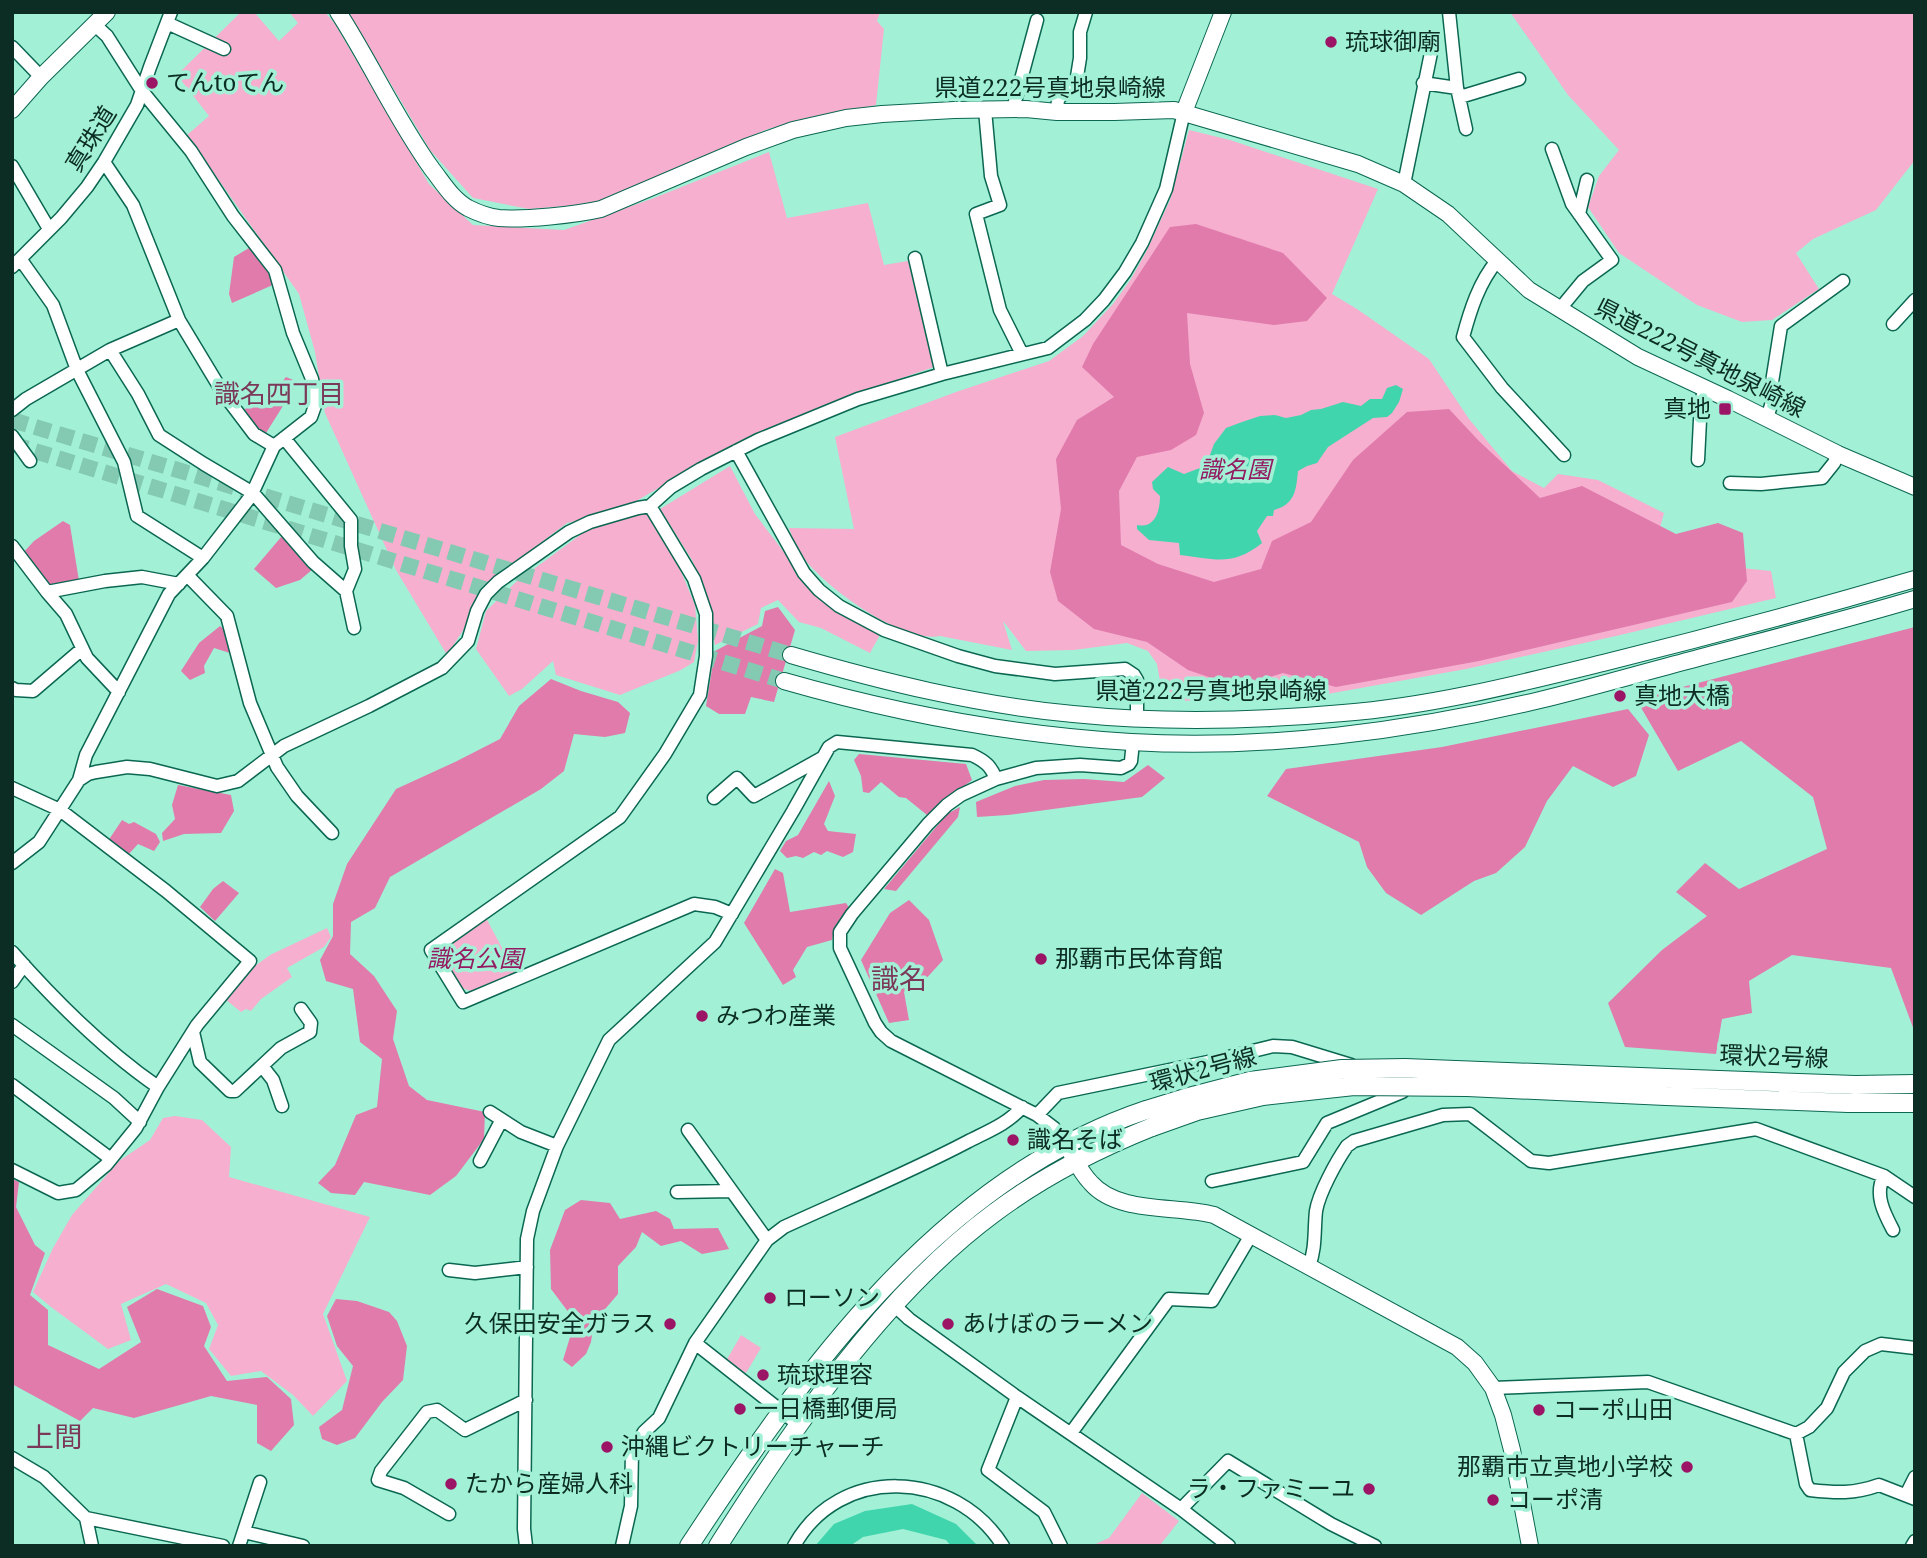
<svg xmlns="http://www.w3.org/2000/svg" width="1927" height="1558" viewBox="0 0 1927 1558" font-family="'Noto Serif','Noto Sans JP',serif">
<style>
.green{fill:#f6afcf}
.forest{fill:#e07bac}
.water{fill:#40d5ad}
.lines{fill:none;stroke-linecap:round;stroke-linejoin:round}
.secondary-tunnel{stroke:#84cab2;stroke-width:16;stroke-dasharray:16 8;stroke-linecap:butt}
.street-casing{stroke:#0b6751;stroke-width:15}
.secondary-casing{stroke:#0b6751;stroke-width:18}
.primary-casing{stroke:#0b6751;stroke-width:20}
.street{stroke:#fff;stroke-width:12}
.secondary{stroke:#fff;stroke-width:16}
.primary{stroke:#fff;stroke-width:18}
.primary-bridge-casing{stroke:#0b6751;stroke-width:20;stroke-linecap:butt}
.primary-bridge{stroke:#fff;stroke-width:18}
.poi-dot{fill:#9b1465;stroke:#a2f1d6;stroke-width:2.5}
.labels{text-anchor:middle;stroke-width:7;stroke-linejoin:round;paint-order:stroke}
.poi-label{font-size:24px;fill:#0b2d23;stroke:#a2f1d6;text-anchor:start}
.street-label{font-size:24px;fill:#0b2d23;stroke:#a2f1d6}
.park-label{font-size:24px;font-style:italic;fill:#941b62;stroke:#a2f1d6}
.neighbourhood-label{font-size:26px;fill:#7b395a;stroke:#a2f1d6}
.quarter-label{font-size:28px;fill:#7b395a;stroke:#a2f1d6}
</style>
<rect width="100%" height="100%" fill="#a2f1d6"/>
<path class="green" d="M 241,12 L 254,12 L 279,41 L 298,23 L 289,12 L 325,12 L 335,24 L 429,184 L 473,225 L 564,230 L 654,198 L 769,152 L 787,218 L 868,203 L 884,265 L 908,261 L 934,367 L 832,402 L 735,444 L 619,511 L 567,523 L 493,579 L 478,592 L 466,626 L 447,655 L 396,570 L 325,413 L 315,352 L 299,294 L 187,135 L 209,116 L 177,75 Z
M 348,12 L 880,12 L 877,21 L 884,29 L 876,105 L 768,129 L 592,204 L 529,209 L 473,198 L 430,150 Z
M 1510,12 L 1915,12 L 1915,160 L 1876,210 L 1813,239 L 1796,253 L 1819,289 L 1772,320 L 1742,322 L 1697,305 L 1619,253 L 1588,207 L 1599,176 L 1619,150 L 1568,95 Z
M 1189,130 L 1230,140 L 1378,189 L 1332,294 L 1357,309 L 1429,359 L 1469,419 L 1512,471 L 1544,488 L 1558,474 L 1598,480 L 1664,513 L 1655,545 L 1732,567 L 1771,571 L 1776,598 L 1616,636 L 1466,669 L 1322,695 L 1181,701 L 1162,693 L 1157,664 L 1148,651 L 1127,643 L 1074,650 L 1026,651 L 1003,621 L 1012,650 L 940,636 C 902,644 821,585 800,553 C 795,546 792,536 789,528 L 854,529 L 835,437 L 956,392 L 1049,361 L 1083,336 L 1113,304 L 1131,279 L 1146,252 L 1170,200 Z
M 730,466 L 755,514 L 793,564 L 881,633 L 870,653 L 821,628 L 799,622 L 778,600 L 761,608 L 758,624 L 715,645 L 705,591 L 692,560 L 660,509 Z
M 648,513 L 680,569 L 695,605 L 698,640 L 694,662 L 681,670 L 620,695 L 556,675 L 553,661 L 522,689 L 509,696 L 476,649 L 486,611 L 516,582 L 591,527 Z
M 486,918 L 516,974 L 474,992 L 459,987 L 440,960 L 442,946 Z
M 327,928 L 331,937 L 324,947 L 287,968 L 292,977 L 261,999 L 251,1011 L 246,1009 L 241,1012 L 225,999 L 244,974 L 270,955 Z
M 175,1116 L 202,1120 L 231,1147 L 229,1177 L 370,1217 L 323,1314 L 347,1381 L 313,1416 L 293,1395 L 261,1371 L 231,1376 L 209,1349 L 218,1325 L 206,1303 L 166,1284 L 121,1304 L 131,1340 L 108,1349 L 51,1307 L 33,1292 L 53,1248 L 72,1215 L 119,1161 L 150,1140 L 163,1118 Z
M 741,1335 L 761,1348 L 746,1373 L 726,1361 Z
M 1142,1493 L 1179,1521 L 1161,1544 L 1162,1546 L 1091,1546 L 1109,1538 Z"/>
<path class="forest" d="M 1196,224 L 1283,253 L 1327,298 L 1307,321 L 1274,325 L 1187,313 L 1190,364 L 1204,413 L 1196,435 L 1171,450 L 1137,457 L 1119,491 L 1121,545 L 1158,564 L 1214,582 L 1261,569 L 1272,541 L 1311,522 L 1353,460 L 1407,412 L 1449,409 L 1479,441 L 1540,498 L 1582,486 L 1676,534 L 1718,523 L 1743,533 L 1747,581 L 1732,602 L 1479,661 L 1336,687 L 1283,673 L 1238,687 L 1188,670 L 1147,642 L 1094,629 L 1058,601 L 1050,572 L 1061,509 L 1056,459 L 1077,420 L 1114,397 L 1082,367 L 1093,344 L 1170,227 Z
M 249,248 L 272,273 L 275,284 L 232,303 L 229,294 L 234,257 Z
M 286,377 L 298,382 L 266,433 L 256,429 L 243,410 L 269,397 Z
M 63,521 L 70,525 L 79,581 L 49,588 L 21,555 L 34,541 Z
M 282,536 L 313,569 L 300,580 L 276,588 L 254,569 Z
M 778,607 L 795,630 L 774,702 L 751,697 L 745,714 L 719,714 L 706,706 L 715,651 L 762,626 L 765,611 Z
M 220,626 L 226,631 L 230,653 L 214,648 L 204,666 L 205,673 L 190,680 L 181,671 L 199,643 Z
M 1915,627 L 1915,1033 L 1891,968 L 1792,955 L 1749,981 L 1752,1013 L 1722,1019 L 1716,1054 L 1625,1047 L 1608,1003 L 1662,950 L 1707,916 L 1676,892 L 1705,863 L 1739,889 L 1827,849 L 1813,797 L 1741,741 L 1678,771 L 1636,699 Z
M 551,679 L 581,691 L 618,702 L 630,713 L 625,733 L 605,737 L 574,734 L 564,771 L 541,789 L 390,877 L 375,908 L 351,922 L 350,954 L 374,976 L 397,1011 L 393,1039 L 409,1086 L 427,1100 L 485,1112 L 484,1139 L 456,1176 L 430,1195 L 364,1182 L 355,1195 L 331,1193 L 318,1183 L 335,1165 L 356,1115 L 377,1107 L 382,1059 L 360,1042 L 353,989 L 326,981 L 320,960 L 333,936 L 333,904 L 347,864 L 396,789 L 455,762 L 500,739 L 519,706 Z
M 1628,709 L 1649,735 L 1636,776 L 1613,787 L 1573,766 L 1547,801 L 1525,847 L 1496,873 L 1474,881 L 1421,915 L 1386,893 L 1367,867 L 1359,842 L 1267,796 L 1286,769 L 1442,747 Z
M 859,754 L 966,764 L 972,780 L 927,815 L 906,798 L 899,797 L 881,782 L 869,793 L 863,792 L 861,776 L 854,760 Z
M 1148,765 L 1165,778 L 1142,797 L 1008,815 L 977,817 L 976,802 L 1015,786 L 1044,780 L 1084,779 L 1124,782 Z
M 829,781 L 835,796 L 824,824 L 828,831 L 856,834 L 853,852 L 843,857 L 827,851 L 821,855 L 814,852 L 803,858 L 796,856 L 787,858 L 780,851 L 786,841 L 798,835 Z
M 178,785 L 231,795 L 234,811 L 221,833 L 184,834 L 163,841 L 162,833 L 175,819 L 172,805 Z
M 960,807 L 958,817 L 896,891 L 884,889 L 947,814 Z
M 122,820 L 129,824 L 134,822 L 156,834 L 160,842 L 154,851 L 138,844 L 128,855 L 108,841 Z
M 775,869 L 783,873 L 790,912 L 846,903 L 850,909 L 834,931 L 832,940 L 807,947 L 793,970 L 796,977 L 783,985 L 744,923 Z
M 223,881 L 239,893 L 215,921 L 200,907 L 213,889 Z
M 909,900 L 929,920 L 943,960 L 924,981 L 904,992 L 909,1020 L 889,1023 L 861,960 L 890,913 Z
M 12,1179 L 19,1182 L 16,1207 L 35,1245 L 45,1253 L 30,1295 L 48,1310 L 48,1345 L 99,1369 L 141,1342 L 127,1307 L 157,1289 L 203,1306 L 211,1327 L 204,1346 L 227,1381 L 267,1377 L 291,1399 L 294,1425 L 271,1451 L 257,1443 L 257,1405 L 211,1396 L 134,1418 L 93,1408 L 80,1421 L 12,1384 Z
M 581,1200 L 610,1203 L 620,1219 L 656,1211 L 670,1219 L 674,1229 L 718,1228 L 729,1249 L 702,1254 L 681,1241 L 661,1246 L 642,1232 L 636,1247 L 618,1266 L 618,1294 L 594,1322 L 591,1342 L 586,1354 L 572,1367 L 563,1360 L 575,1321 L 551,1289 L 550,1250 L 565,1210 Z
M 336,1299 L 357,1301 L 389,1312 L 397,1321 L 407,1346 L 403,1380 L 382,1402 L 355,1438 L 337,1445 L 322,1439 L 319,1427 L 342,1410 L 353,1366 L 337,1346 L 327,1316 Z"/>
<path class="water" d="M 1396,385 L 1403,389 L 1399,402 L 1392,413 L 1387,417 L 1373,418 L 1328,447 L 1317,463 L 1307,466 L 1298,471 C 1296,491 1295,504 1274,510 L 1273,516 L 1267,516 L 1257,531 L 1262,543 C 1232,567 1215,559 1180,555 L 1179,543 L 1149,540 L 1137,529 L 1137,525 C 1155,529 1160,511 1160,496 L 1153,489 L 1152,482 L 1168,467 L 1184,474 L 1200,468 L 1206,471 L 1210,468 L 1207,463 L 1214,444 L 1226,428 L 1242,422 L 1260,416 L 1275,415 L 1286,418 L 1301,415 L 1311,410 L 1321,409 L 1343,402 L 1361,406 L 1370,399 L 1382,399 L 1387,388 Z
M 912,1504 L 956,1524 L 978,1546 L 951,1546 L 946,1540 L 903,1529 L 863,1537 L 850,1546 L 815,1546 L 834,1524 L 865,1511 Z"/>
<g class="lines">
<path class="secondary-tunnel" d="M 12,420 L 791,655
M 12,444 L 784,681"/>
<defs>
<path id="street" d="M 1449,12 L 1457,88 L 1466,129
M 167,23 L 224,49
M 95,25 L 107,36 L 142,91 L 191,151 L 233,216 L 275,270 L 293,333 L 312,379 L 316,403 L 311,417 L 274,446
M 12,47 L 41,77
M 1423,83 L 1457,88
M 1460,97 L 1519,79
M 1013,109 L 1037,20
M 985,110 L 991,176 L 1000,205 L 976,214 L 1000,310 L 1022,354
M 1057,112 L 1058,99 L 1076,83 L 1080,58 L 1080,32 L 1086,12
M 1552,149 L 1572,204 L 1612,260 L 1583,281 L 1559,310
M 12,166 L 49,229
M 1404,184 L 1432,48
M 1579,214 L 1587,180
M 915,258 L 942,374
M 21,260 L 53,305 L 77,370 L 124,462 L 137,516 L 203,558
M 1497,261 C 1479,282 1470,311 1463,337 L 1502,388 L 1564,455
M 12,267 L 61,218 L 87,187 L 104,162 L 137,105 L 150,67 L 171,12
M 1893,324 L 1915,300
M 110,350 L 138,394 L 159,435 L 204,464 L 253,493 L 313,562 L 346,591
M 12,410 L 26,399 L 110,350 L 179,320
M 1767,418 L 1772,402 L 1772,382 L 1781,326 L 1843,281
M 12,436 L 30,461
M 284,438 L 351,520 L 351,546 L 355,569 L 346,591 L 354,628
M 736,451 L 804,573 L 819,590 L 839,606 L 884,630 L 958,656 L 995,666 L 1055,674 L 1125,669 L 1134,675 L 1137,680 L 1137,718
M 1698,460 L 1701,400 L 1706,388
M 1730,483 L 1761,484 L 1822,478 L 1834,463 L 1838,454
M 650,506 L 694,579 L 706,614 L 706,656 L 700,695 L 665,754 L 620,817 L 431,950 L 463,1002 L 694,904 L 715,907 L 732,914
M 12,546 L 47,592 L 66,614 L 87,658 L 119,692
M 187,575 L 227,616 L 250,703 L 277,767 L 297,796 L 332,833
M 47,592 L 105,581 L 142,577 L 179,584
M 12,688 L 16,690 L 33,691 L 82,649
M 79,780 L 88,774 L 96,772 L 127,767 L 150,769 L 217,786 L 238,781 L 284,746 L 369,706 L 442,668 L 468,641 L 477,611 L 486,594 L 498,582 L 569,532 L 590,522 L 638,508 L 650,506 L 671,487 L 701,469 L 758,440 L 858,399 L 942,374 L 1048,348 L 1085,320 L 1104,300 L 1125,272 L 1142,243 L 1166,189 L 1184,112
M 12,788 L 60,810 L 166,891 L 250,961 L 197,1025 L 158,1087 L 136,1128 L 106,1165 L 76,1190 L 58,1193 L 12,1170
M 714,798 L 737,778 L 754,796 L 822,758
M 12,863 L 39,842 L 79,780 L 86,755 L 169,594 L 203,558 L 251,496 L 274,446 L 254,434 L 223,393 L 179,320 L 133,205 L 104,162
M 12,952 C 56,1002 103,1049 158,1087
M 12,982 L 24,965
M 12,1025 L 114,1098 L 140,1122
M 193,1032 L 200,1062 L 230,1091 L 235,1091 L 281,1048 L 310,1032 L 311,1023 L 301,1009
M 262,1066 L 273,1080 L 282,1106
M 12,1085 L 111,1159
M 490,1112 L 521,1132 L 557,1146
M 1037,1115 L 1058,1093 L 1208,1062 L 1273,1046 L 1292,1047 L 1351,1065
M 688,1130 L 767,1240
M 1066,1145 L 1054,1128 L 1037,1115 L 891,1041 L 881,1032 L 875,1023 L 840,948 L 840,932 L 852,914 L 928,824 L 947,805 L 961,795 L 996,779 L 1036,768 L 1080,765 L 1121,768 L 1129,764 L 1131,761 L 1133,742
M 480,1161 L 501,1121
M 1884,1176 C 1874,1194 1884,1213 1893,1230
M 1212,1181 L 1303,1162 L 1327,1123 L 1402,1092 L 1400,1077 L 1383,1074
M 677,1192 L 731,1191
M 1309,1266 C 1316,1249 1314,1230 1316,1211 C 1319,1193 1336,1162 1347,1146 L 1354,1141 L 1443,1115 L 1470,1114 L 1531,1161 L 1549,1163 L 1756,1129 L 1884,1176 L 1915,1197
M 449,1270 L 475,1273 L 527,1267
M 894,1305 L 909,1319 L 1017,1397 L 1181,1509 L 1229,1546
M 695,1343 L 799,1425
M 1493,1388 L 1648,1382 L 1796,1434 L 1809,1427 L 1827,1408 L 1844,1372 L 1865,1351 L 1881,1344 L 1915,1348
M 1017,1397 L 988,1470 L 1044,1512 L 1061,1546
M 1071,1433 L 1169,1299 L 1212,1301 L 1251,1235
M 1796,1434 L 1806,1484 L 1810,1490 C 1836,1493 1854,1494 1879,1485 L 1915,1499
M 12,1458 L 44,1477 L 86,1518 L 223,1546
M 1906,1495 L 1915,1477
M 1181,1509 L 1228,1461 L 1331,1524 L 1375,1546
M 449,1514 L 404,1488 L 378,1480 L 381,1471 L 427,1412 L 437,1410 L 465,1430 L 526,1400
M 86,1518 L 92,1546
M 244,1532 L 303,1546
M 239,1546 L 260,1482
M 526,1546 L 524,1529 L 527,1239 L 533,1211 L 557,1146 L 609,1040 L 715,942 L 793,811 L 829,747 L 837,742 L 972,755 C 985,761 991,766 996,779
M 622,1546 L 631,1506 L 632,1451 L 644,1432 L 659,1418 L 695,1343 L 767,1240 L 784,1227 C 845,1199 908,1173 967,1142 C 986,1132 1008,1124 1022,1107
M 794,1546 C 839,1464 955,1469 1003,1546
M 1912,1546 L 1915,1541"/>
<path id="secondary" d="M 338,12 C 371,63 396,119 432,169 C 443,183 453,200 468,208 C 478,213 489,217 499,218 C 525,220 575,215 601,209 L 746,147 L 793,130 L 846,118 L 882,114 L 954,110 L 1026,109 L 1057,112 L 1114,112 L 1174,110 L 1358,164 L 1404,184 L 1448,214 L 1529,290 L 1638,357 L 1728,399 L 1838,454 L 1915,487
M 12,110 L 41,77 L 107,12
M 1184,112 L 1223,12
M 791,655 C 883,682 977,705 1073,714 C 1162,723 1254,721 1343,713 C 1431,706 1518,684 1603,663 C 1708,637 1812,609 1915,579
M 784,681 C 899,714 1012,735 1131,742 C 1265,750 1410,731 1540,700 C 1590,688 1641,673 1691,660 C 1766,640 1841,621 1915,599
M 1070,1151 C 1076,1162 1082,1174 1091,1183 C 1118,1214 1176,1205 1214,1215 L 1457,1347 L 1475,1363 L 1493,1388 L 1503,1415 L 1512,1450 L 1530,1546"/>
<path id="primary" d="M 1666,1078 L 1855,1085 L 1915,1084
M 1666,1096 L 1848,1103 L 1915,1103
M 689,1546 C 803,1372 940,1179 1146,1110
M 718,1546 C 792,1429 883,1295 994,1213 C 1042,1177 1097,1149 1152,1127"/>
</defs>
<use href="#street" class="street-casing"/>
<use href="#secondary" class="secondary-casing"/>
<use href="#primary" class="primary-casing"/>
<use href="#street" class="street"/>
<use href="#secondary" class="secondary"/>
<use href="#primary" class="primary"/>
<defs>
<path id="primary-bridge" d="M 1146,1110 L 1185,1098 L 1250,1081 L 1342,1069 L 1405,1068 L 1666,1078
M 1152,1127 L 1197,1111 L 1263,1096 L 1354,1086 L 1467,1087 L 1666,1096"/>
</defs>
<use href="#primary-bridge" class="primary-bridge-casing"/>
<use href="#primary-bridge" class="primary-bridge"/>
</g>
<g class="poi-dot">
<circle cx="1331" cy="42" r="7"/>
<circle cx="152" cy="83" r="7"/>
<rect x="1718" y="402" width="14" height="14" rx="3.5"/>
<circle cx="1620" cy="696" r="7"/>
<circle cx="1041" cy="959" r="7"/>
<circle cx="702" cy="1016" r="7"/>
<circle cx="1013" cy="1140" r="7"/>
<circle cx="770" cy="1298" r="7"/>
<circle cx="670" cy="1324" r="7"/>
<circle cx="948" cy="1324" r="7"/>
<circle cx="763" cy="1375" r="7"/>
<circle cx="740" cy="1409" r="7"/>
<circle cx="1539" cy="1410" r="7"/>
<circle cx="607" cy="1447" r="7"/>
<circle cx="1687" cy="1467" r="7"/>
<circle cx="451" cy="1484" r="7"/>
<circle cx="1369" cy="1489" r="7"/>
<circle cx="1493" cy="1500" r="7"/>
</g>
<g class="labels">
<g class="poi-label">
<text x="1345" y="50">琉球御廟</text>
<text x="166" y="91">てんtoてん</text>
<text x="1711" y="417" text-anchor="end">真地</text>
<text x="1634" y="704">真地大橋</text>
<text x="1055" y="967">那覇市民体育館</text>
<text x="716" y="1024">みつわ産業</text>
<text x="1027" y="1148">識名そば</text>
<text x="784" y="1306">ローソン</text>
<text x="656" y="1332" text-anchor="end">久保田安全ガラス</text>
<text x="962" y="1332">あけぼのラーメン</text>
<text x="777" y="1383">琉球理容</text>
<text x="754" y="1417">一日橋郵便局</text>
<text x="1553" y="1418">コーポ山田</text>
<text x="621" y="1455">沖縄ビクトリーチャーチ</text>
<text x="1673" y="1475" text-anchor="end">那覇市立真地小学校</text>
<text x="465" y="1492">たから産婦人科</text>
<text x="1355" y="1497" text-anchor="end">ラ・ファミーユ</text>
<text x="1507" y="1508">コーポ清</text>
</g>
<g class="street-label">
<text x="1050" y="96">県道222号真地泉崎線</text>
<text transform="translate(91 139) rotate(-58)" y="8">真珠道</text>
<text transform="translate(1700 358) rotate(27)" y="8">県道222号真地泉崎線</text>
<text x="1211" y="699">県道222号真地泉崎線</text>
<text transform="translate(1774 1057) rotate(2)" y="8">環状2号線</text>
<text transform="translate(1203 1070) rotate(-15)" y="8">環状2号線</text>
</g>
<g class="park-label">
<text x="1235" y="478">識名園</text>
<text x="475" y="967">識名公園</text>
</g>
<g class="neighbourhood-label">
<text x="279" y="403">識名四丁目</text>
</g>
<g class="quarter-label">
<text x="899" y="989">識名</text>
<text x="54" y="1447">上間</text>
</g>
</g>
<rect width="1927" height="1558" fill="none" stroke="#0b2d23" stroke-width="28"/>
</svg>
